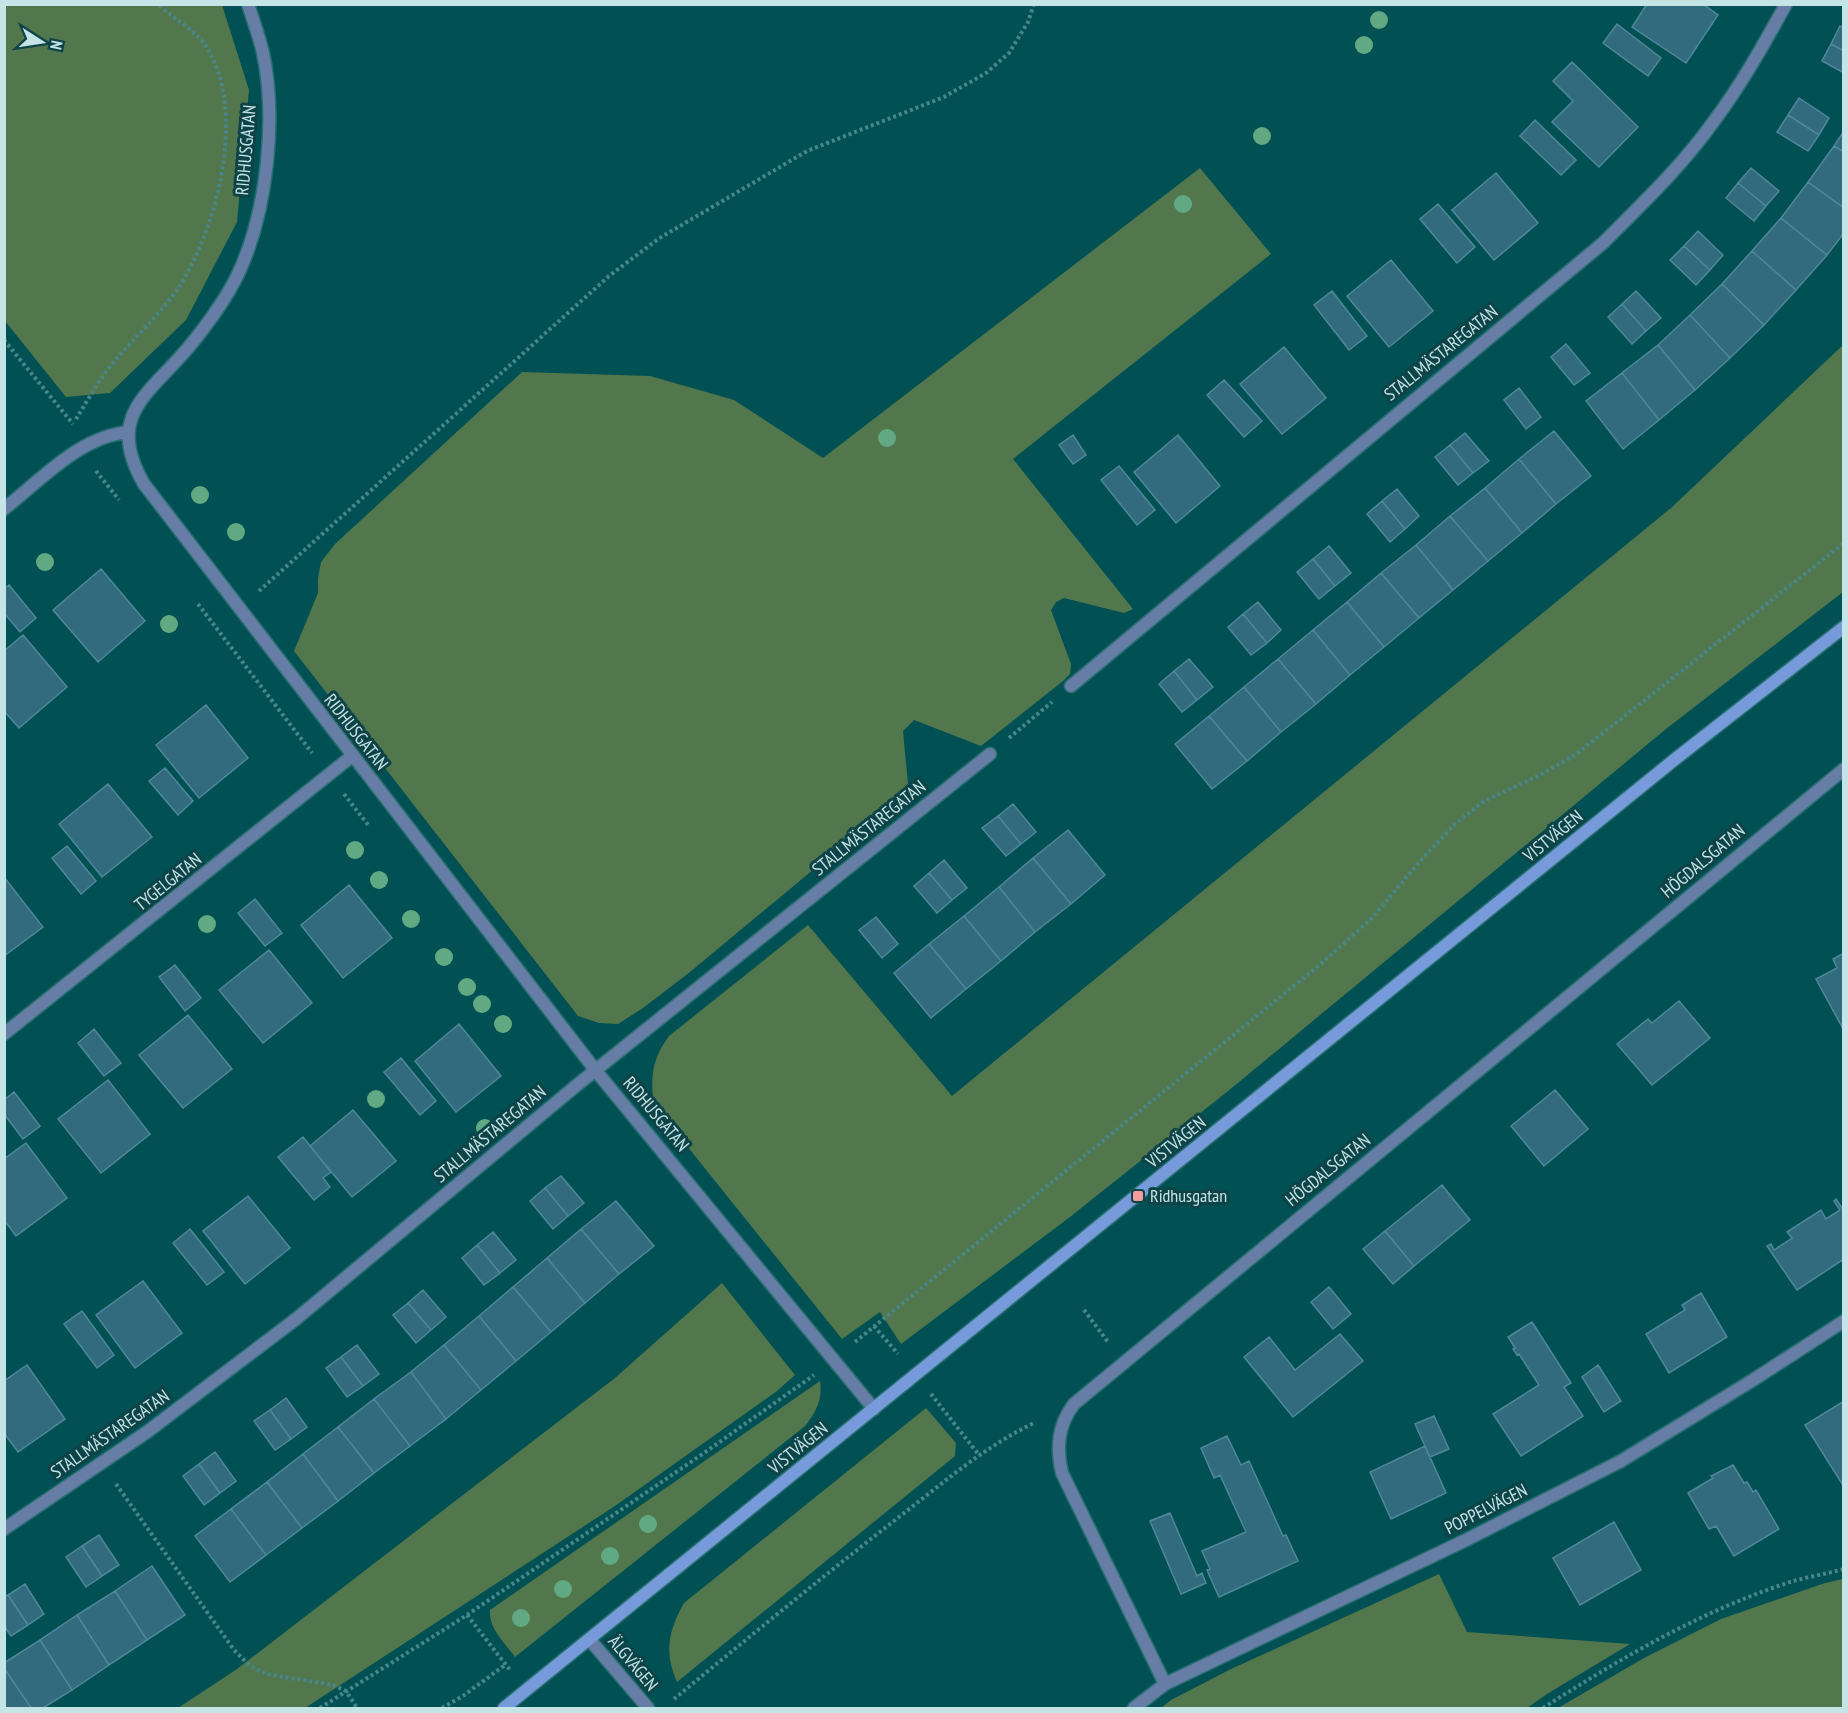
<svg xmlns="http://www.w3.org/2000/svg" width="1848" height="1713" viewBox="0 0 1848 1713" font-family="'PT Sans Narrow',sans-serif">
<style>
.green{fill:#52774c}
.building{fill:#316b7d;stroke:#4f889b;stroke-width:1.5}
.lines{fill:none;stroke-linecap:round;stroke-linejoin:round}
.minor-casing{stroke:#276e71;stroke-width:15}
.secondary-casing{stroke:#276e71;stroke-width:15}
.path{stroke:#48878a;stroke-width:4;stroke-dasharray:3 3;stroke-linecap:butt}
.minor{stroke:#667da5;stroke-width:12}
.secondary{stroke:#779bda;stroke-width:12}
.tree{fill:#61a982}
.poi-dot{fill:#f59b99;stroke:#0e4347;stroke-width:2}
.labels{text-anchor:middle;stroke-width:6;stroke-linejoin:round;paint-order:stroke}
.street-label{font-size:18px;fill:#c4e4e6;stroke:#0e4347}
.poi-label{font-size:18px;fill:#c4e4e6;stroke:#0e4347;text-anchor:start}
</style>
<rect width="100%" height="100%" fill="#005054"/>
<path class="green" d="M 4,5 L 222,5 L 249,90 L 237,222 L 186,320 L 110,393 L 66,397 L 5,321 Z
M 1200,168 L 1271,254 L 1013,459 L 1133,609 L 1124,613 L 1064,598 L 1056,602 L 1051,610 L 1071,664 L 1070,674 L 1063,681 L 981,746 L 914,720 L 903,731 L 908,784 L 903,795 L 690,972 L 643,1008 L 618,1024 L 599,1023 L 578,1016 L 294,651 L 318,593 L 318,578 L 321,562 L 335,544 L 522,372 L 650,376 L 734,400 L 823,458 Z
M 1843,345 L 1843,592 L 1666,729 L 1233,1087 L 1070,1217 L 901,1344 L 880,1312 L 842,1339 L 654,1105 C 650,1077 652,1059 669,1036 L 808,925 L 952,1096 L 1671,508 Z
M 722,1283 L 795,1375 L 777,1391 L 615,1506 L 305,1708 L 178,1708 L 237,1669 L 615,1378 Z
M 820,1381 C 823,1399 816,1412 805,1426 L 515,1657 C 505,1643 488,1628 490,1610 Z
M 926,1408 L 956,1443 L 955,1456 L 677,1682 C 664,1652 668,1632 684,1603 Z
M 1439,1574 L 1467,1632 L 1630,1644 L 1547,1694 L 1527,1708 L 1161,1708 L 1171,1700 L 1229,1670 Z
M 1843,1579 L 1843,1708 L 1558,1708 L 1644,1658 L 1721,1619 L 1825,1583 Z"/>
<path class="building" d="M 1647,4 L 1703,4 L 1718,15 L 1686,63 L 1632,27 Z
M 1617,24 L 1661,58 L 1648,76 L 1603,43 Z
M 1840,26 L 1844,28 L 1844,51 L 1831,44 Z
M 1831,44 L 1844,51 L 1844,73 L 1822,61 Z
M 1572,62 L 1638,127 L 1599,167 L 1552,122 L 1573,101 L 1553,81 Z
M 1799,98 L 1829,118 L 1819,135 L 1788,115 Z
M 1788,115 L 1819,135 L 1808,151 L 1777,132 Z
M 1535,120 L 1576,160 L 1561,175 L 1520,136 Z
M 1844,131 L 1844,152 L 1834,146 Z
M 1834,146 L 1844,152 L 1844,208 L 1808,182 Z
M 1751,168 L 1779,191 L 1766,206 L 1738,183 Z
M 1496,173 L 1538,223 L 1494,260 L 1452,210 Z
M 1808,182 L 1844,208 L 1844,233 L 1827,255 L 1781,218 Z
M 1738,183 L 1766,206 L 1754,221 L 1726,198 Z
M 1438,204 L 1475,247 L 1457,263 L 1420,219 Z
M 1781,218 L 1827,255 L 1796,290 L 1752,251 Z
M 1698,231 L 1723,255 L 1710,270 L 1684,246 Z
M 1684,246 L 1710,270 L 1696,285 L 1670,260 Z
M 1752,251 L 1796,290 L 1764,325 L 1722,284 Z
M 1391,260 L 1433,311 L 1389,347 L 1347,296 Z
M 1722,284 L 1764,325 L 1730,358 L 1690,315 Z
M 1332,291 L 1367,336 L 1349,350 L 1314,305 Z
M 1636,291 L 1661,318 L 1646,331 L 1622,304 Z
M 1622,304 L 1646,331 L 1632,344 L 1608,317 Z
M 1690,315 L 1730,358 L 1695,390 L 1658,345 Z
M 1566,344 L 1590,373 L 1574,385 L 1551,357 Z
M 1658,345 L 1695,390 L 1659,420 L 1622,373 Z
M 1284,347 L 1326,398 L 1282,434 L 1240,384 Z
M 1622,373 L 1659,420 L 1623,449 L 1586,401 Z
M 1224,380 L 1262,421 L 1244,437 L 1207,395 Z
M 1519,388 L 1541,417 L 1526,429 L 1504,400 Z
M 1554,431 L 1591,476 L 1556,504 L 1519,459 Z
M 1465,433 L 1489,461 L 1473,473 L 1450,445 Z
M 1073,435 L 1086,455 L 1073,464 L 1059,445 Z
M 1178,435 L 1220,486 L 1176,523 L 1134,472 Z
M 1450,445 L 1473,473 L 1458,485 L 1435,457 Z
M 1519,459 L 1556,504 L 1522,533 L 1485,488 Z
M 1119,466 L 1155,510 L 1137,525 L 1101,480 Z
M 1485,488 L 1522,533 L 1488,561 L 1450,516 Z
M 1397,489 L 1419,516 L 1405,529 L 1382,501 Z
M 1382,501 L 1405,529 L 1390,542 L 1367,514 Z
M 1450,516 L 1488,561 L 1453,590 L 1416,545 Z
M 1416,545 L 1453,590 L 1419,618 L 1381,573 Z
M 1329,546 L 1351,573 L 1335,586 L 1313,559 Z
M 1313,559 L 1335,586 L 1319,599 L 1297,572 Z
M 101,569 L 145,621 L 98,662 L 53,610 Z
M 1381,573 L 1419,618 L 1384,647 L 1347,602 Z
M 9,585 L 36,618 L 20,632 L 4,613 L 4,589 Z
M 1258,602 L 1281,630 L 1267,643 L 1243,614 Z
M 1347,602 L 1384,647 L 1350,675 L 1313,630 Z
M 1243,614 L 1267,643 L 1251,655 L 1228,627 Z
M 1313,630 L 1350,675 L 1316,704 L 1278,659 Z
M 23,635 L 67,687 L 19,728 L 4,711 L 4,651 Z
M 1189,659 L 1213,687 L 1197,700 L 1174,671 Z
M 1278,659 L 1316,704 L 1281,732 L 1244,687 Z
M 1174,671 L 1197,700 L 1182,712 L 1159,684 Z
M 1244,687 L 1281,732 L 1247,761 L 1209,716 Z
M 206,705 L 248,758 L 199,798 L 156,745 Z
M 1209,716 L 1247,761 L 1212,789 L 1175,744 Z
M 165,768 L 193,801 L 178,815 L 149,781 Z
M 108,784 L 152,837 L 102,877 L 59,824 Z
M 1013,804 L 1036,832 L 1021,844 L 998,816 Z
M 998,816 L 1021,844 L 1006,856 L 982,828 Z
M 1068,830 L 1105,875 L 1071,904 L 1033,858 Z
M 67,846 L 96,881 L 81,894 L 52,858 Z
M 1033,858 L 1071,904 L 1035,932 L 999,887 Z
M 944,860 L 967,888 L 952,900 L 929,873 Z
M 929,873 L 952,900 L 937,913 L 914,886 Z
M 4,877 L 43,927 L 4,956 Z
M 349,885 L 392,938 L 343,978 L 301,925 Z
M 999,887 L 1035,932 L 1001,961 L 964,916 Z
M 255,899 L 282,933 L 265,946 L 238,913 Z
M 964,916 L 1001,961 L 966,989 L 929,944 Z
M 876,917 L 898,944 L 882,958 L 859,930 Z
M 929,944 L 966,989 L 931,1018 L 894,973 Z
M 269,950 L 312,1003 L 263,1043 L 219,990 Z
M 1844,953 L 1844,1026 L 1842,1027 L 1816,979 L 1837,968 L 1833,959 Z
M 175,965 L 201,998 L 185,1011 L 159,977 Z
M 1679,1001 L 1710,1038 L 1652,1085 L 1617,1044 L 1648,1019 L 1652,1023 Z
M 188,1015 L 232,1069 L 183,1108 L 139,1055 Z
M 459,1024 L 501,1076 L 456,1112 L 415,1061 Z
M 94,1029 L 121,1063 L 104,1076 L 78,1043 Z
M 401,1058 L 436,1101 L 420,1115 L 384,1072 Z
M 108,1080 L 150,1134 L 101,1173 L 58,1119 Z
M 1555,1090 L 1588,1129 L 1544,1166 L 1511,1126 Z
M 14,1092 L 40,1126 L 23,1139 L 4,1114 L 4,1100 Z
M 353,1110 L 396,1161 L 352,1197 L 310,1146 Z
M 303,1137 L 331,1172 L 323,1178 L 330,1187 L 314,1200 L 278,1157 Z
M 26,1143 L 67,1198 L 16,1236 L 4,1220 L 4,1159 Z
M 561,1176 L 584,1203 L 568,1216 L 545,1188 Z
M 1442,1185 L 1470,1220 L 1414,1266 L 1385,1231 Z
M 545,1188 L 568,1216 L 553,1229 L 530,1201 Z
M 248,1196 L 290,1248 L 245,1284 L 203,1231 Z
M 1836,1199 L 1844,1211 L 1844,1259 L 1797,1290 L 1767,1246 L 1771,1244 L 1774,1250 L 1792,1238 L 1787,1232 L 1821,1210 L 1826,1219 L 1840,1210 L 1834,1201 Z
M 616,1201 L 654,1246 L 619,1274 L 581,1229 Z
M 190,1229 L 224,1272 L 207,1285 L 173,1243 Z
M 581,1229 L 619,1274 L 585,1303 L 547,1258 Z
M 1385,1231 L 1414,1266 L 1393,1284 L 1363,1249 Z
M 493,1232 L 516,1260 L 500,1273 L 477,1245 Z
M 477,1245 L 500,1273 L 484,1285 L 462,1258 Z
M 547,1258 L 585,1303 L 551,1332 L 513,1287 Z
M 143,1281 L 182,1333 L 135,1368 L 96,1315 Z
M 513,1287 L 551,1332 L 516,1361 L 479,1316 Z
M 1329,1287 L 1351,1314 L 1333,1329 L 1311,1302 Z
M 423,1290 L 446,1317 L 431,1330 L 408,1303 Z
M 1701,1293 L 1727,1337 L 1669,1373 L 1646,1334 L 1685,1310 L 1682,1305 Z
M 408,1303 L 431,1330 L 416,1343 L 393,1315 Z
M 82,1311 L 114,1355 L 97,1368 L 64,1324 Z
M 479,1316 L 516,1361 L 481,1390 L 444,1345 Z
M 1532,1322 L 1571,1383 L 1564,1387 L 1583,1416 L 1521,1456 L 1493,1414 L 1539,1385 L 1519,1354 L 1517,1355 L 1513,1349 L 1515,1348 L 1508,1337 Z
M 1340,1334 L 1363,1361 L 1293,1417 L 1244,1357 L 1269,1337 L 1295,1370 Z
M 357,1345 L 379,1374 L 363,1386 L 341,1357 Z
M 444,1345 L 481,1390 L 446,1419 L 411,1372 Z
M 341,1357 L 363,1386 L 347,1397 L 326,1368 Z
M 27,1365 L 65,1419 L 18,1452 L 4,1433 L 4,1381 Z
M 1598,1365 L 1621,1401 L 1604,1412 L 1582,1377 Z
M 411,1372 L 446,1419 L 410,1446 L 374,1399 Z
M 286,1398 L 307,1427 L 291,1439 L 270,1410 Z
M 374,1399 L 410,1446 L 374,1473 L 338,1427 Z
M 1844,1401 L 1844,1487 L 1805,1425 Z
M 270,1410 L 291,1439 L 275,1450 L 254,1421 Z
M 1434,1416 L 1449,1449 L 1430,1457 L 1415,1424 Z
M 338,1427 L 374,1473 L 338,1501 L 303,1454 Z
M 1227,1436 L 1241,1465 L 1249,1461 L 1283,1536 L 1286,1535 L 1298,1561 L 1219,1597 L 1207,1570 L 1210,1569 L 1202,1551 L 1246,1532 L 1220,1475 L 1214,1478 L 1201,1448 Z
M 1425,1446 L 1446,1493 L 1391,1519 L 1370,1472 Z
M 215,1452 L 236,1481 L 220,1493 L 199,1464 Z
M 303,1454 L 338,1501 L 302,1528 L 267,1482 Z
M 199,1464 L 220,1493 L 204,1505 L 183,1476 Z
M 1733,1465 L 1744,1483 L 1747,1482 L 1753,1492 L 1756,1490 L 1779,1529 L 1734,1556 L 1716,1526 L 1709,1529 L 1688,1493 L 1713,1478 L 1711,1476 Z
M 267,1482 L 302,1528 L 266,1555 L 231,1509 Z
M 231,1509 L 266,1555 L 230,1582 L 195,1536 Z
M 1170,1513 L 1197,1576 L 1202,1573 L 1206,1583 L 1181,1594 L 1150,1521 Z
M 1614,1522 L 1641,1570 L 1580,1605 L 1553,1558 Z
M 99,1535 L 119,1565 L 102,1576 L 82,1546 Z
M 82,1546 L 102,1576 L 86,1587 L 66,1557 Z
M 152,1566 L 185,1615 L 147,1640 L 115,1591 Z
M 25,1584 L 44,1614 L 28,1625 L 8,1595 Z
M 115,1591 L 147,1640 L 109,1665 L 77,1615 Z
M 8,1595 L 28,1625 L 11,1636 L 4,1626 L 4,1597 Z
M 77,1615 L 109,1665 L 72,1690 L 40,1640 Z
M 40,1640 L 72,1690 L 43,1708 L 31,1708 L 4,1668 L 4,1663 Z
M 4,1668 L 31,1708 L 4,1708 Z"/>
<g class="lines">
<defs>
<path id="minor" d="M 248,4 C 253,20 259,36 263,53 C 277,119 267,211 239,272 C 226,300 207,325 188,348 C 147,396 105,416 144,484 L 596,1071 L 874,1409
M 4,509 C 41,480 80,436 129,432
M 1071,686 L 1603,243 C 1642,204 1682,166 1714,121 C 1741,85 1764,44 1786,4
M 4,1034 L 352,756
M 4,1529 L 147,1432 L 296,1319 L 577,1085 L 990,754
M 590,1640 L 648,1708
M 1165,1684 L 1062,1473 C 1056,1447 1058,1425 1074,1404 L 1844,769
M 1134,1708 L 1165,1684 L 1466,1540 L 1621,1461 L 1753,1380 L 1844,1321"/>
<path id="secondary" d="M 504,1708 L 1674,760 L 1844,627"/>
</defs>
<use href="#minor" class="minor-casing"/>
<use href="#secondary" class="secondary-casing"/>
<path class="path" d="M 4,340 L 73,424
M 76,419 C 86,403 96,385 108,369 C 129,342 157,318 177,290 C 217,230 248,111 206,46 C 194,29 173,19 158,4
M 96,471 L 119,500
M 259,591 L 609,276 L 658,239 L 807,151 L 944,97 L 986,73 L 1009,53 L 1028,22 L 1034,4
M 198,604 L 312,753
M 1009,738 L 1052,702
M 344,794 L 369,826
M 1084,1310 L 1108,1342
M 874,1326 L 898,1354
M 855,1342 L 1322,963 L 1372,918 L 1422,859 L 1454,825 L 1484,801 L 1540,775 L 1575,755 L 1844,543
M 931,1394 L 979,1455
M 116,1484 L 234,1650 L 250,1666 L 266,1674 L 333,1685 L 346,1691 L 357,1708
M 467,1615 L 510,1670
M 674,1699 C 748,1638 823,1576 899,1517 C 943,1483 984,1447 1034,1423
M 320,1708 L 467,1615 L 704,1453 L 814,1375
M 442,1708 L 463,1696 L 505,1665
M 1543,1708 C 1621,1658 1701,1611 1790,1582 C 1807,1577 1826,1574 1844,1569"/>
<use href="#minor" class="minor"/>
<use href="#secondary" class="secondary"/>
</g>
<g class="tree">
<circle cx="1379" cy="20" r="9"/>
<circle cx="1364" cy="45" r="9"/>
<circle cx="1262" cy="136" r="9"/>
<circle cx="1183" cy="204" r="9"/>
<circle cx="887" cy="438" r="9"/>
<circle cx="200" cy="495" r="9"/>
<circle cx="236" cy="532" r="9"/>
<circle cx="45" cy="562" r="9"/>
<circle cx="169" cy="624" r="9"/>
<circle cx="355" cy="850" r="9"/>
<circle cx="379" cy="880" r="9"/>
<circle cx="411" cy="919" r="9"/>
<circle cx="207" cy="924" r="9"/>
<circle cx="444" cy="957" r="9"/>
<circle cx="467" cy="987" r="9"/>
<circle cx="482" cy="1004" r="9"/>
<circle cx="503" cy="1024" r="9"/>
<circle cx="376" cy="1099" r="9"/>
<circle cx="485" cy="1128" r="9"/>
<circle cx="648" cy="1524" r="9"/>
<circle cx="610" cy="1556" r="9"/>
<circle cx="563" cy="1589" r="9"/>
<circle cx="521" cy="1618" r="9"/>
</g>
<rect class="poi-dot" x="1132" y="1190" width="12" height="12" rx="3"/>
<g class="labels">
<g class="street-label">
<text transform="translate(246 150) rotate(-85)" y="6">RIDHUSGATAN</text>
<text transform="translate(1441 353) rotate(-39)" y="6">STALLMÄSTAREGATAN</text>
<text transform="translate(356 732) rotate(52)" y="6">RIDHUSGATAN</text>
<text transform="translate(869 828) rotate(-39)" y="6">STALLMÄSTAREGATAN</text>
<text transform="translate(1553 836) rotate(-39)" y="6">VISTVÄGEN</text>
<text transform="translate(1703 861) rotate(-40)" y="6">HÖGDALSGATAN</text>
<text transform="translate(168 882) rotate(-39)" y="6">TYGELGATAN</text>
<text transform="translate(656 1114) rotate(50)" y="6">RIDHUSGATAN</text>
<text transform="translate(490 1134) rotate(-40)" y="6">STALLMÄSTAREGATAN</text>
<text transform="translate(1176 1142) rotate(-39)" y="6">VISTVÄGEN</text>
<text transform="translate(1328 1170) rotate(-39)" y="6">HÖGDALSGATAN</text>
<text transform="translate(110 1434) rotate(-35)" y="6">STALLMÄSTAREGATAN</text>
<text transform="translate(798 1448) rotate(-39)" y="6">VISTVÄGEN</text>
<text transform="translate(1486 1509) rotate(-27)" y="6">POPPELVÄGEN</text>
<text transform="translate(633 1663) rotate(50)" y="6">ÄLGVÄGEN</text>
</g>
<g class="poi-label">
<text x="1150" y="1202">Ridhusgatan</text>
</g>
</g>
<rect width="1848" height="1713" fill="none" stroke="#c4e4e6" stroke-width="12"/>
<g transform="translate(42 42) rotate(102)" stroke="#0e4347" stroke-width="4.5" paint-order="stroke">
<path d="M0-4.5L10 22L0 15L-10 22Z" fill="#c4e4e6"/>
<text y="-9" font-size="16" font-weight="bold" text-anchor="middle" fill="#c4e4e6">N</text>
</g>
</svg>
